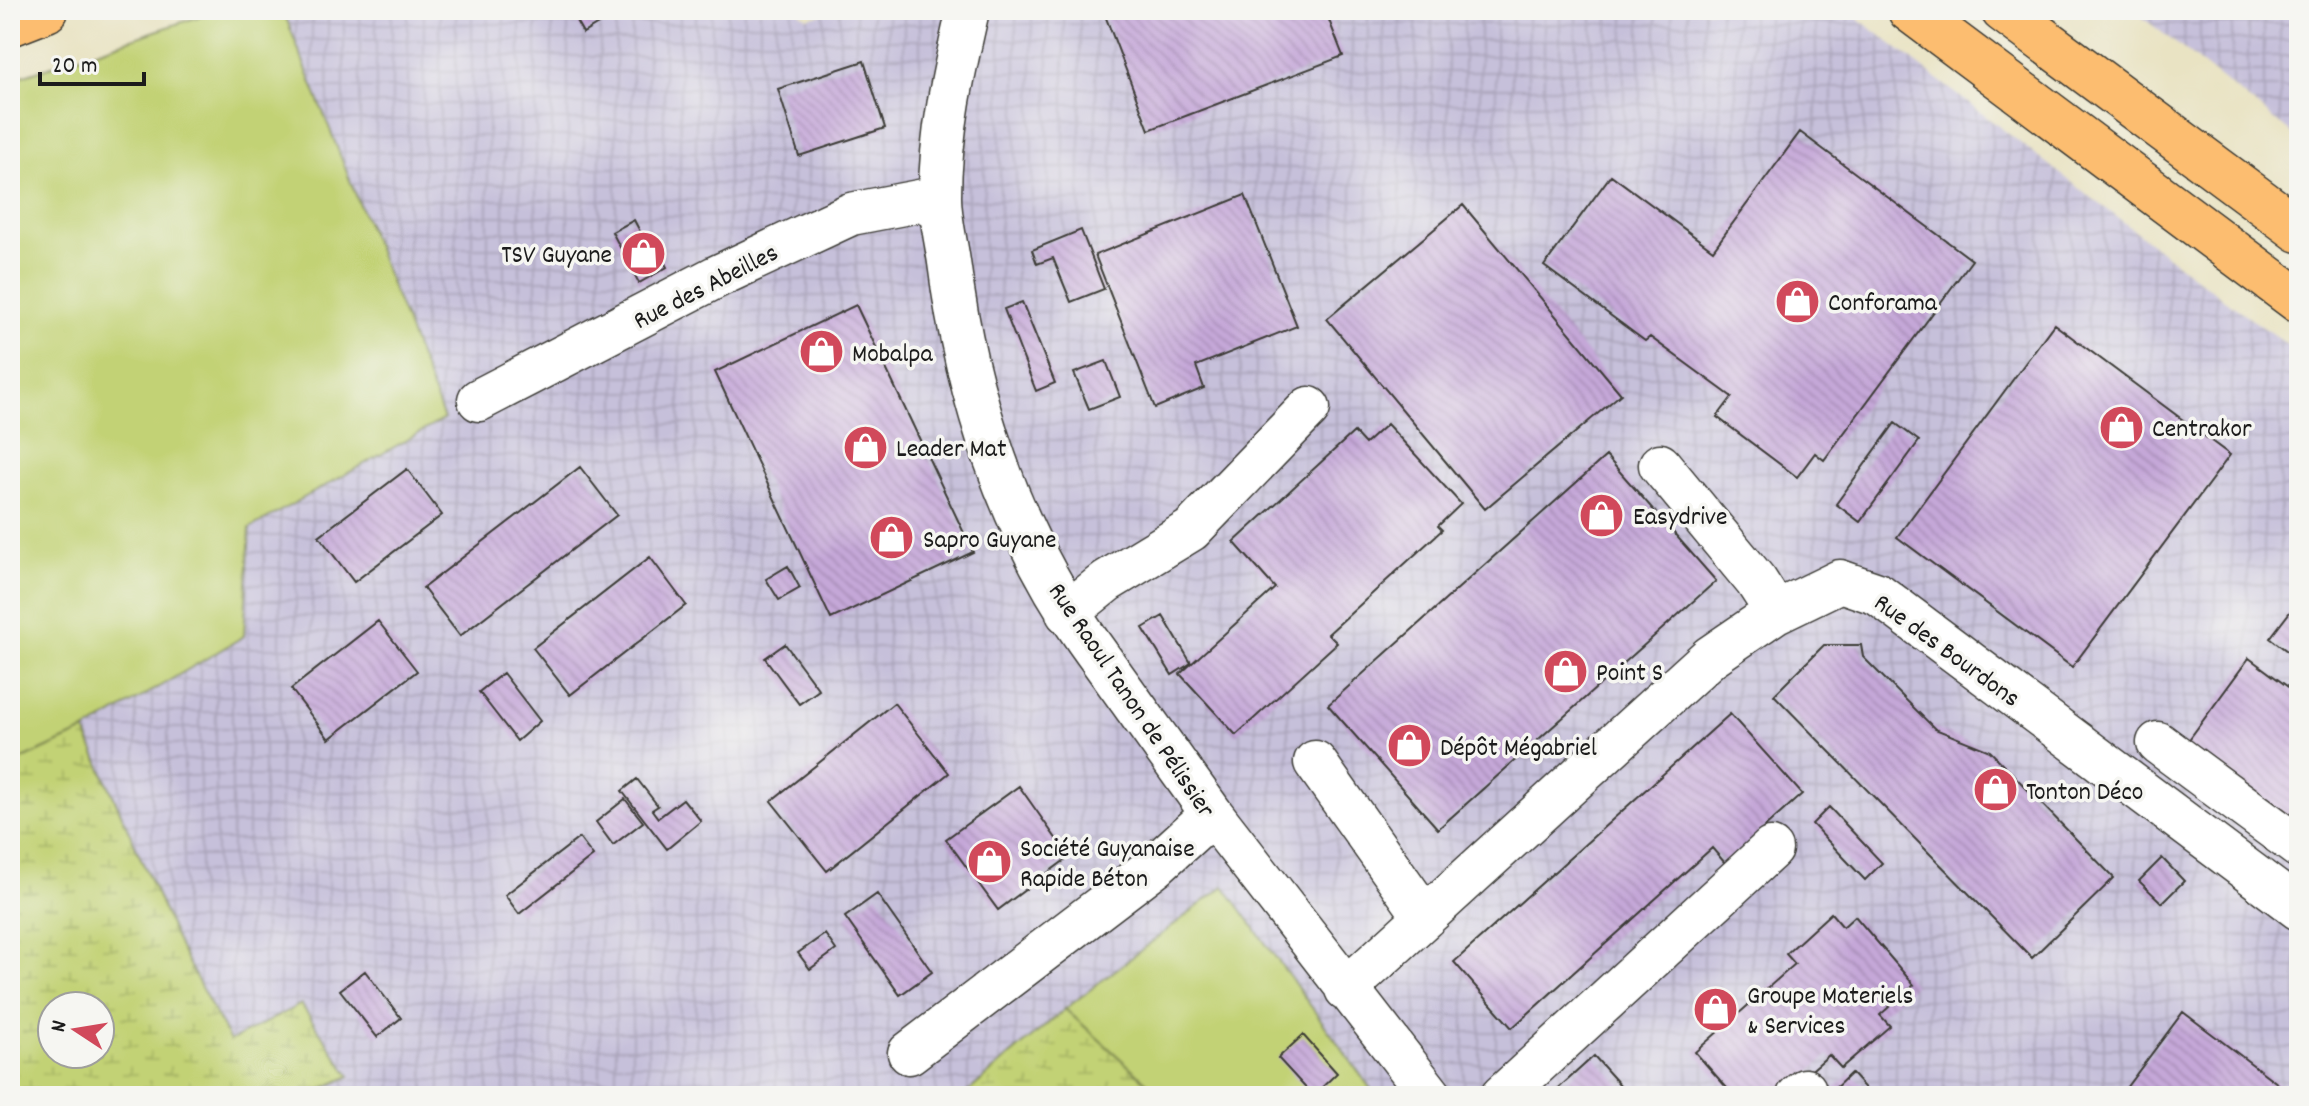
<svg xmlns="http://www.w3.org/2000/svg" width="2309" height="1106" viewBox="0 0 2309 1106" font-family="Dekko,sans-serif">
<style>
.industrial{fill:url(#industrial-grid)}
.green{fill:#c2d275;stroke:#6f7748;stroke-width:2}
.wetland{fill:url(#wetland-marsh);stroke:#6f7748;stroke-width:2;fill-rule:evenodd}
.building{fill:url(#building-back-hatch)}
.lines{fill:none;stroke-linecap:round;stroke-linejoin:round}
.minor-casing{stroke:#3b3a35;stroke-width:45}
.major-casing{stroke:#3b3a35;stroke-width:47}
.minor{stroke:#fff;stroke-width:42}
.major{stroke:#fcbd6f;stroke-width:44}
.labels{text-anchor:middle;stroke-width:7;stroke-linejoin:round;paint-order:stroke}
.poi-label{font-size:26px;fill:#1c1c1c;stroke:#f6f6f2;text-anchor:start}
.street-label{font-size:26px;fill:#1c1c1c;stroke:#f6f6f2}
</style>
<defs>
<pattern id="industrial-grid" width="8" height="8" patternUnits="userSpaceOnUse" patternTransform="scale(2)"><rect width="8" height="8" fill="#c6c0da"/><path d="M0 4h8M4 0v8" fill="none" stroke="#aaa4ba"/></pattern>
<pattern id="wetland-marsh" width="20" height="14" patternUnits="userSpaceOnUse" patternTransform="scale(2)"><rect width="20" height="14" fill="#c2d275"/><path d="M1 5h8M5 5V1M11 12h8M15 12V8" fill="none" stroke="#a6b465"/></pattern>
<pattern id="building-back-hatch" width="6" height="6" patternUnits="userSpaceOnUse" patternTransform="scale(2)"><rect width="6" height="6" fill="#c5a7d8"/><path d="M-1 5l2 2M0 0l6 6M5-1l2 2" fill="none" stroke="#a98fb9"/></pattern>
</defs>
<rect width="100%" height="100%" fill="#f6f6f2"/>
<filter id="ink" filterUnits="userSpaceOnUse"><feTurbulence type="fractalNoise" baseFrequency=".0125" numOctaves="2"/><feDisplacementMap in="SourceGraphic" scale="16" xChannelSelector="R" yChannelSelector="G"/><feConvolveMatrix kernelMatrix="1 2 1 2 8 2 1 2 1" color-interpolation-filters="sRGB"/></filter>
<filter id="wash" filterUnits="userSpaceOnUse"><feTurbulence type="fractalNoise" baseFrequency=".006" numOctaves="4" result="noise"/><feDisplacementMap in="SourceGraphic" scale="32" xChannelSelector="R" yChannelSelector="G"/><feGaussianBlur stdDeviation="1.8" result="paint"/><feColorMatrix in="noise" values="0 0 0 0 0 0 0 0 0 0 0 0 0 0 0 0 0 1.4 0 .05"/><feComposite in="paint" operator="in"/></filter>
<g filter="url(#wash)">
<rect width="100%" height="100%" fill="#e9e3c3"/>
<path class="industrial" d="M 283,10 L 797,10 L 807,18 L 839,10 L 1847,10 L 2229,303 L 2299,353 L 2299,1096 L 1376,1096 L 1224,886 L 1065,1009 L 963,1096 L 306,1096 L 350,1077 L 230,1041 L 180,948 L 85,731 L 244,636 L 250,528 L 444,419 Z
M 2133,10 L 2299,10 L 2299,139 Z"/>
<path class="green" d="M 218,10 L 283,10 L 444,419 L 250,528 L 244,636 L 85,731 L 10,765 L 10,80 Z
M 1224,886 L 1376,1096 L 1162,1096 L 1065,1009 Z"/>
<path class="wetland" d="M 85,731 L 180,948 L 230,1041 L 301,1004 L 350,1076 L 306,1096 L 10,1096 L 10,765 ZM 52,1006 L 100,1006 L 100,1054 L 52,1054 Z
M 1065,1009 L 1162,1096 L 963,1096 Z"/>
<g id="blocks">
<path class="building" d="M 570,10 L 603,10 L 608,18 L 583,33 Z
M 1103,10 L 1325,10 L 1343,56 L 1149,130 Z
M 864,61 L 885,128 L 799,156 L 778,89 Z
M 1800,132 L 1972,260 L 1824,460 L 1815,453 L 1797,477 L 1717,417 L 1732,397 L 1650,337 L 1645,341 L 1544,266 L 1611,175 L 1713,250 Z
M 1245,195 L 1297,326 L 1196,366 L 1204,388 L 1155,408 L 1095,255 Z
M 1463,205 L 1621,394 L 1485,509 L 1327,319 Z
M 634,220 L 646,243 L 652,239 L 667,267 L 639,283 L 612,232 Z
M 1081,230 L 1104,289 L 1071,302 L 1053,258 L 1037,264 L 1032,250 Z
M 1022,302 L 1055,383 L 1036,391 L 1004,309 Z
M 856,305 L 973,552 L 831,619 L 715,372 Z
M 2054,324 L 2230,455 L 2072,667 L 1897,537 Z
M 1106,361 L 1120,397 L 1089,409 L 1074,373 Z
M 1895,423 L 1919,441 L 1860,522 L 1836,504 Z
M 1387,424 L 1461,504 L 1438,526 L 1442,530 L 1328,634 L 1337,643 L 1236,735 L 1180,674 L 1275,588 L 1234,542 L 1354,432 L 1365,444 Z
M 1606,456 L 1716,581 L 1438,829 L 1328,705 Z
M 580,467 L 617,515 L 460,636 L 423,588 Z
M 407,469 L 442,515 L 354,582 L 319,536 Z
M 650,557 L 686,605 L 570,695 L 533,648 Z
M 788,566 L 800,588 L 779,600 L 766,579 Z
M 2299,600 L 2299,660 L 2270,638 Z
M 1163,616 L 1191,663 L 1172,675 L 1143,628 Z
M 378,621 L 417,671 L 329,739 L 291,689 Z
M 785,644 L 819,690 L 799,704 L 765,658 Z
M 1824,645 L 1861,645 L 1863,657 L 1935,729 L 1990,751 L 2114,878 L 2032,958 L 1774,695 Z
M 2249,658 L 2299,695 L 2299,831 L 2185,745 Z
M 503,673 L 540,721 L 517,741 L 479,692 Z
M 894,703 L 949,773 L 827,871 L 771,801 Z
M 1730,714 L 1802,794 L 1725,863 L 1712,848 L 1512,1028 L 1454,962 Z
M 637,779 L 658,806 L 652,810 L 658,818 L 683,799 L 701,821 L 667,849 L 622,791 Z
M 1019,786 L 1069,857 L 998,910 L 946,839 Z
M 625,799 L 643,822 L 613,845 L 596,822 Z
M 1829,807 L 1882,863 L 1865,880 L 1812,824 Z
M 579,838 L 593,856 L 519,914 L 505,895 Z
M 2162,858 L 2184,881 L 2162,903 L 2139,881 Z
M 877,894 L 932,972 L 900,995 L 845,917 Z
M 1831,913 L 1843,927 L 1855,916 L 1914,985 L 1880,1015 L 1890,1026 L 1841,1068 L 1829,1055 L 1782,1096 L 1734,1096 L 1695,1052 L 1795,964 L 1786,954 Z
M 825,934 L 836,950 L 810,969 L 798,953 Z
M 365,971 L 401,1018 L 377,1037 L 340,990 Z
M 2183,1012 L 2294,1096 L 2120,1096 Z
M 1303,1035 L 1337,1073 L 1313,1096 L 1278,1058 Z
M 1594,1056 L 1630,1096 L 1550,1096 Z
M 1851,1073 L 1872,1096 L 1827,1096 Z"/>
</g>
</g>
<g filter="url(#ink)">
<use href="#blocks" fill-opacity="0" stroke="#3b3a35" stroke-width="2"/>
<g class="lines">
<defs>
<path id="minor" d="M 968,10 C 954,71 940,133 940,196 C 940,218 946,241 949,262 C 966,396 1009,529 1087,640 L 1212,814 L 1431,1096
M 479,400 L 716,277 L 851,214 L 940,197
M 1660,465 L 1756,581 L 1776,612
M 1067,613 L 1107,581 L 1191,530 L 1309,408
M 2158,743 L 2299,847
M 1315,762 L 1425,917
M 1346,989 L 1710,657 L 1776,612 L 1840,581 L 1878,594 L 2299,909
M 909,1053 L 1156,865 L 1212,814
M 1502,1096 L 1771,849
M 1798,1096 L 1805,1090"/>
<path id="major" d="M 1910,10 L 2299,301
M 2003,10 L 2299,230
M 10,24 L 46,10"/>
</defs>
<use href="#minor" class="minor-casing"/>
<use href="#major" class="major-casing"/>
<use href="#minor" class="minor"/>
<use href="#major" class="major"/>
</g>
</g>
<defs>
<symbol id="shop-disc" viewBox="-11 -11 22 22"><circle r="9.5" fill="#d1495b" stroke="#f6f6f2"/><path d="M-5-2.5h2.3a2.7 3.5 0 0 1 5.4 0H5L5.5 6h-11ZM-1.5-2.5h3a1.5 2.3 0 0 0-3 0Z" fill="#fff"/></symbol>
</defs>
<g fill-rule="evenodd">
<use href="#shop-disc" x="618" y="228" width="51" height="51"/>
<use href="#shop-disc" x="1772" y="276" width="51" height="51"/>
<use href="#shop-disc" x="796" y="326" width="51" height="51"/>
<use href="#shop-disc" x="2096" y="402" width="51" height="51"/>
<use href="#shop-disc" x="840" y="422" width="51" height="51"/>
<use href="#shop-disc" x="1576" y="490" width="51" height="51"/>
<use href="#shop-disc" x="866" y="512" width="51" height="51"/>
<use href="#shop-disc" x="1540" y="646" width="51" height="51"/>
<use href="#shop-disc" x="1384" y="720" width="51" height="51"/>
<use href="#shop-disc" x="1970" y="764" width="51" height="51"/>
<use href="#shop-disc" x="964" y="836" width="51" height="51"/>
<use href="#shop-disc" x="1690" y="984" width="51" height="51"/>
</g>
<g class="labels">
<g class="poi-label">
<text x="612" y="262" text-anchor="end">TSV Guyane</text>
<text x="1828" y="310">Conforama</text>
<text x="852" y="361">Mobalpa</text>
<text x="2152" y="436">Centrakor</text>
<text x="896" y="456">Leader Mat</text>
<text x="1633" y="524">Easydrive</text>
<text x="923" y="547">Sapro Guyane</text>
<text x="1596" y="680">Point S</text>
<text x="1440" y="755">Dépôt Mégabriel</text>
<text x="2026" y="799">Tonton Déco</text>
<text x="1020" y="856">Société Guyanaise<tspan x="1020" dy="30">Rapide Béton</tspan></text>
<text x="1747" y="1003">Groupe Materiels<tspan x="1747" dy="30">&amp; Services</tspan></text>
</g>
<g class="street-label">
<text transform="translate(705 285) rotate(-27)" y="9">Rue des Abeilles</text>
<text transform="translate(1948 649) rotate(36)" y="9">Rue des Bourdons</text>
<text transform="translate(1133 699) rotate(56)" y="9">Rue Raoul Tanon de Pélissier</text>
</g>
</g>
<rect width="2309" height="1106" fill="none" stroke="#f6f6f2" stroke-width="40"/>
<g transform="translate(76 1030) rotate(282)"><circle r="38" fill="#f6f6f2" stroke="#9f9f9c" stroke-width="2"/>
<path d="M0-6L14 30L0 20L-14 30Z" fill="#d1495b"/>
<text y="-12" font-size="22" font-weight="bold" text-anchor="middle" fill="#1c1c1c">N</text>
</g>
<path d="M40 72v12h104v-12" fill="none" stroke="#1c1c1c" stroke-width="4"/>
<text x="52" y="72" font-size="24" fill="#1c1c1c" stroke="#f6f6f2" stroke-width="6" paint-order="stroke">20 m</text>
</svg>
